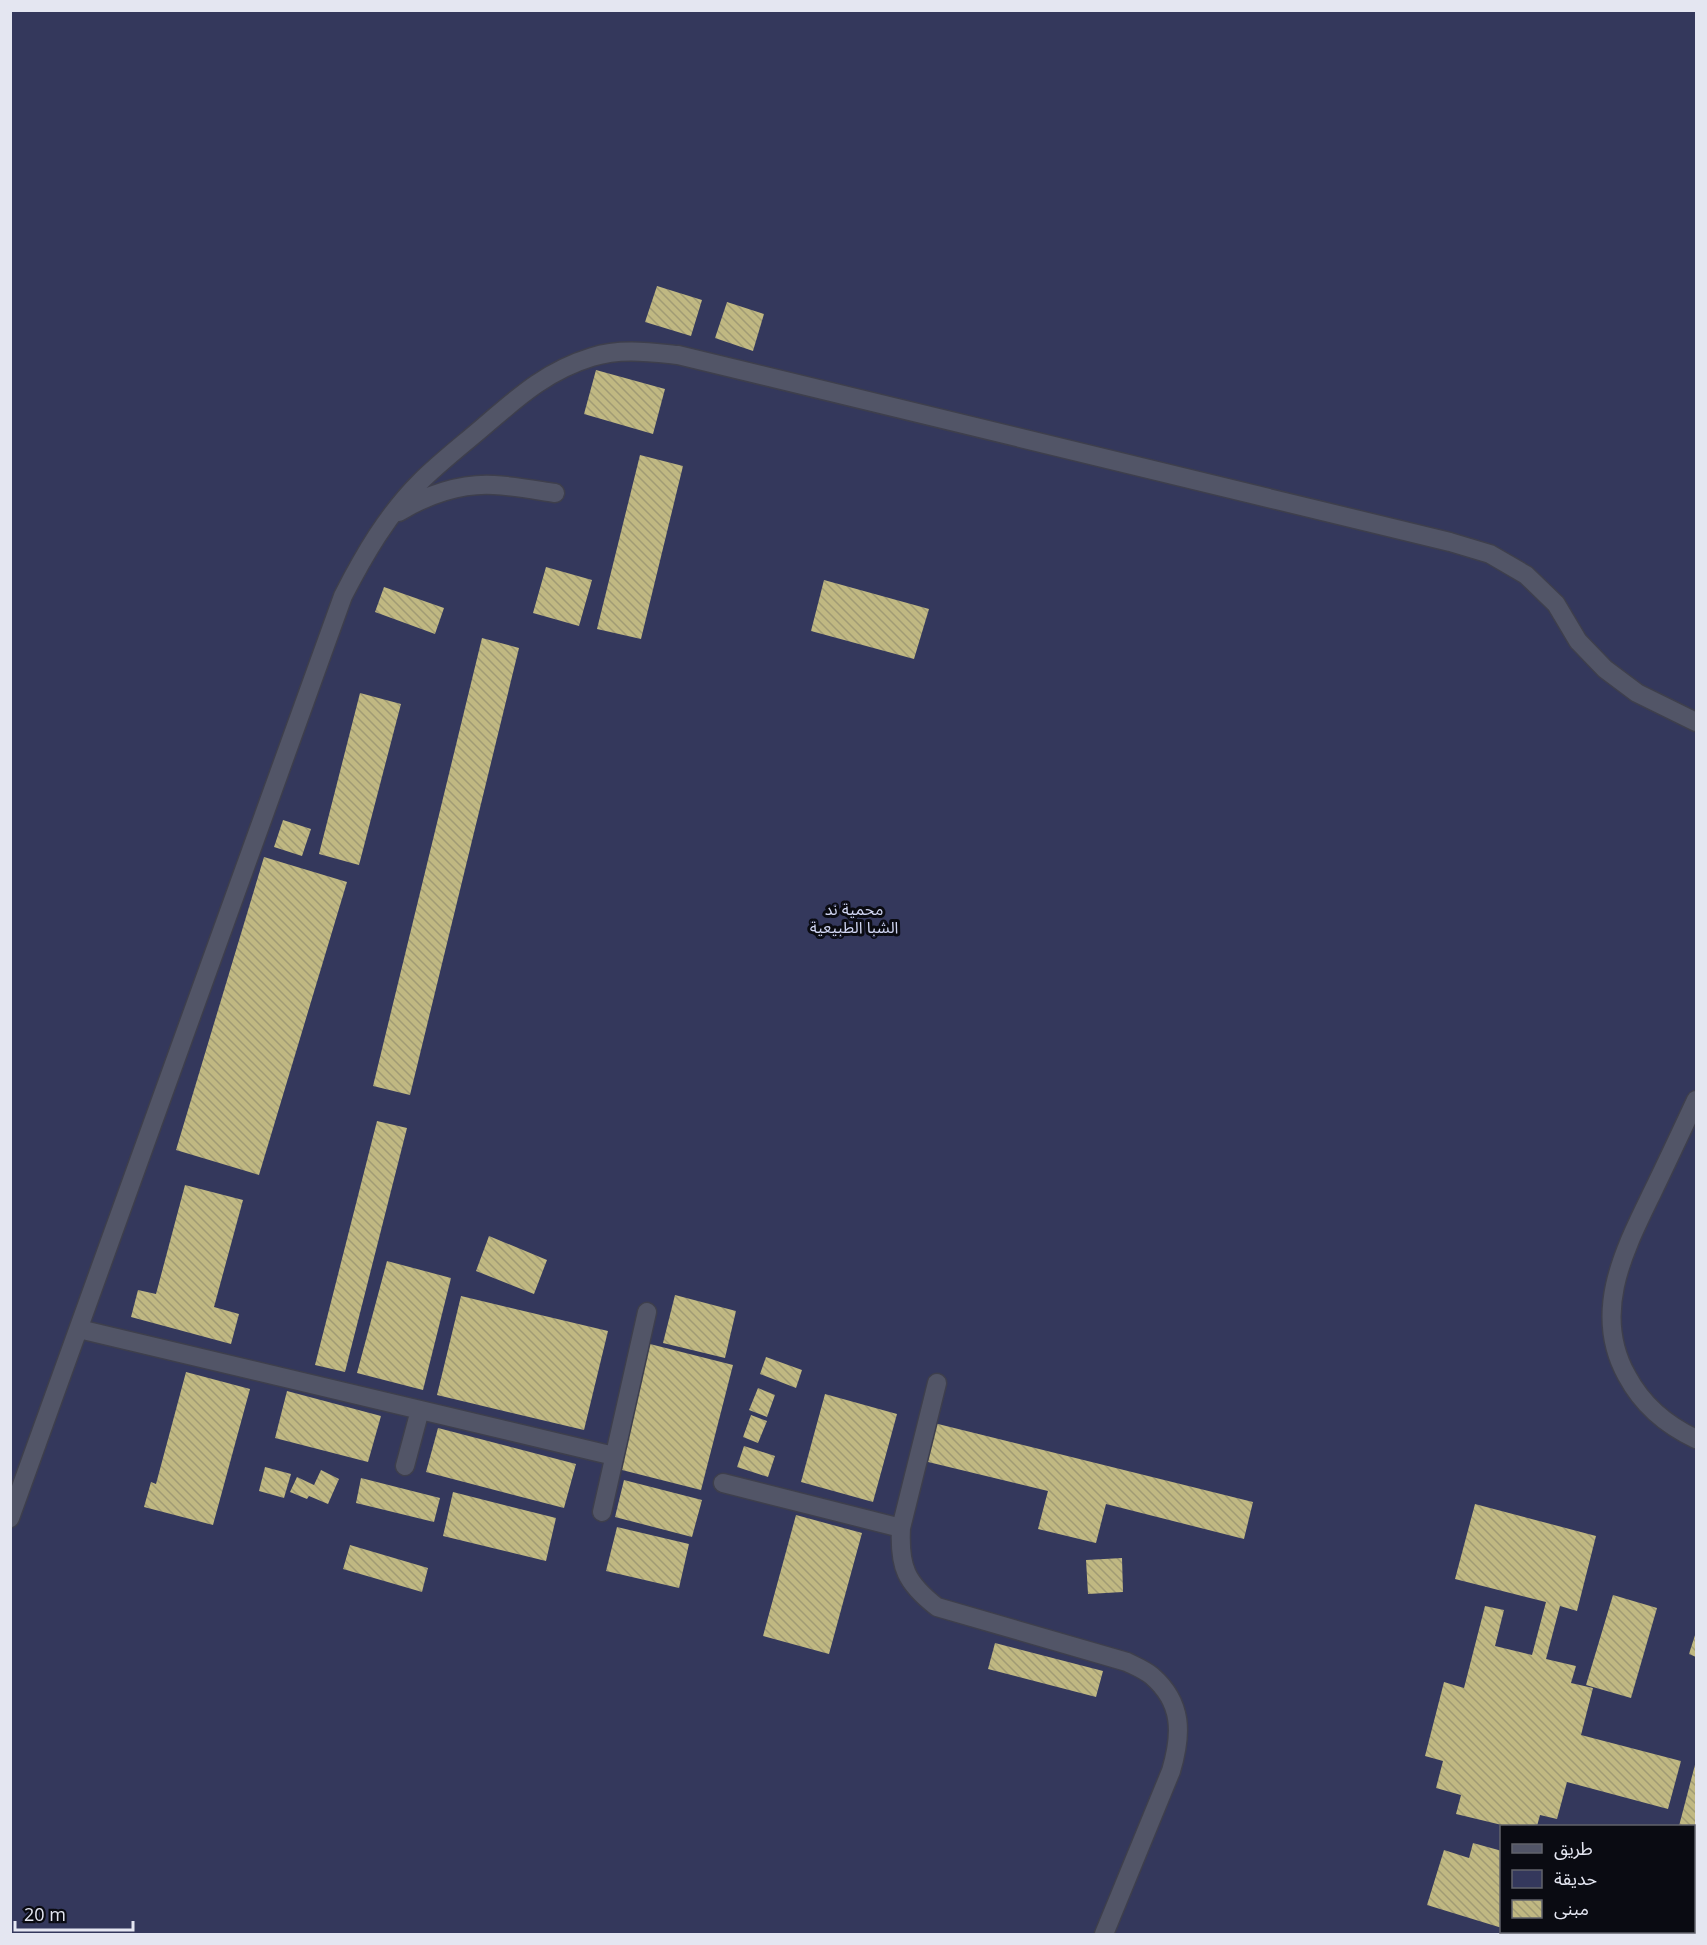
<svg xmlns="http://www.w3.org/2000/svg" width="1707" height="1945" viewBox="0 0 1707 1945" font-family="'Open Sans','Noto Sans Arabic',sans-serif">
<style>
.park{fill:#34385c;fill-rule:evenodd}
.building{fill:url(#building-back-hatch)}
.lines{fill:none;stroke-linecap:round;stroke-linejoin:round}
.minor-casing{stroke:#3e3f4d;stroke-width:21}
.minor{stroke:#525567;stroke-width:18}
.labels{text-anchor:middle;stroke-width:6;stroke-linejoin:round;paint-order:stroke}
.park-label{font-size:16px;fill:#d0d5f2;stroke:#0a0b12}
</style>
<defs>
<pattern id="building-back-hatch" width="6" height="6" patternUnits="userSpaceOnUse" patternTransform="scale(1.5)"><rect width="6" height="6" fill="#c0b882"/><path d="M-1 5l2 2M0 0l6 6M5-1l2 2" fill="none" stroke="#a19b74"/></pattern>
</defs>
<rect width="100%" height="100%" fill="#1f2131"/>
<path class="park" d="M 11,11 L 1696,11 L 1696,1934 L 11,1934 ZM 1502,1826 L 1694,1826 L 1694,1932 L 1502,1932 Z"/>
<path class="building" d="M 657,286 L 702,300 L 691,336 L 645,322 Z
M 727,302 L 764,314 L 753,351 L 715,338 Z
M 596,370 L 665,389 L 653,434 L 584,414 Z
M 640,455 L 683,466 L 641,639 L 597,629 Z
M 546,567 L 592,580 L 579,626 L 533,613 Z
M 824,580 L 929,609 L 914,659 L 811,631 Z
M 384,587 L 444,608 L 435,634 L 375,612 Z
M 482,638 L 519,648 L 410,1095 L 373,1086 Z
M 360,693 L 401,704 L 359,865 L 319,854 Z
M 283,820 L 311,829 L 302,856 L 274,847 Z
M 264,857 L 347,882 L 259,1175 L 176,1150 Z
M 377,1121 L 407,1128 L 345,1372 L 315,1365 Z
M 185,1185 L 243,1200 L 214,1307 L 239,1314 L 231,1344 L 131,1317 L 138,1290 L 156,1294 Z
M 489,1236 L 547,1260 L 534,1294 L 476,1271 Z
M 387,1261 L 451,1278 L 423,1390 L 357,1373 Z
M 675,1295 L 736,1311 L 725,1358 L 663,1343 Z
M 461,1296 L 608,1331 L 584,1430 L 437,1395 Z
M 650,1344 L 733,1365 L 701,1490 L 618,1469 Z
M 766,1357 L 802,1370 L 796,1388 L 760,1374 Z
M 186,1372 L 250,1389 L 213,1525 L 144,1507 L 151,1482 L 156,1484 Z
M 758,1388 L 775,1395 L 767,1417 L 749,1410 Z
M 287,1391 L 381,1416 L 368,1462 L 275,1438 Z
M 825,1394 L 897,1414 L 873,1502 L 801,1482 Z
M 751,1415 L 767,1421 L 758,1443 L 743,1437 Z
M 934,1423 L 1253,1502 L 1244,1539 L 1106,1504 L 1096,1543 L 1038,1529 L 1048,1491 L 924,1461 Z
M 438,1428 L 576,1464 L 564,1508 L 426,1472 Z
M 744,1446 L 775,1456 L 768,1477 L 737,1467 Z
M 265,1467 L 291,1474 L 284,1498 L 259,1491 Z
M 321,1470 L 339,1479 L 328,1504 L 309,1496 L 307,1499 L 290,1492 L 297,1477 L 314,1485 Z
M 361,1478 L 440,1498 L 434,1522 L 356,1503 Z
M 624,1480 L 702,1500 L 692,1537 L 615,1517 Z
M 453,1492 L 556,1518 L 546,1561 L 443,1536 Z
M 1475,1504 L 1596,1536 L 1577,1611 L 1560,1606 L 1546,1659 L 1576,1666 L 1571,1683 L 1593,1688 L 1581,1735 L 1681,1761 L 1668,1809 L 1567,1782 L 1557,1819 L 1540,1815 L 1537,1826 L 1506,1826 L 1456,1814 L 1461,1795 L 1436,1788 L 1443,1761 L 1425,1756 L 1444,1682 L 1464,1688 L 1485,1606 L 1504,1610 L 1495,1646 L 1532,1655 L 1546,1602 L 1455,1579 Z
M 796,1515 L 862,1533 L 829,1654 L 763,1636 Z
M 617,1527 L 689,1544 L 679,1588 L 606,1571 Z
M 350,1545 L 428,1568 L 422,1592 L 343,1569 Z
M 1122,1558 L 1123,1592 L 1088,1594 L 1086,1560 Z
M 1613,1595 L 1657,1608 L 1631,1698 L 1586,1685 Z
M 1696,1632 L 1696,1657 L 1689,1654 Z
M 995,1643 L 1103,1671 L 1096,1697 L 988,1669 Z
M 1696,1761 L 1696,1835 L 1694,1834 L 1694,1826 L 1679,1826 Z
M 1473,1843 L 1502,1851 L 1502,1928 L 1427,1905 L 1444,1850 L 1469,1858 Z
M 1694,1845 L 1696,1846 L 1696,1934 L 1657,1934 L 1658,1932 L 1694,1932 Z
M 1601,1932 L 1651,1932 L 1650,1934 L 1600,1934 Z"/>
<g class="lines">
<defs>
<path id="minor" d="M 399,512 C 426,495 461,483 494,485 C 514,486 535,490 555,493
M 1696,1100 C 1682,1130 1668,1160 1653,1191 C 1625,1249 1591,1312 1627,1376 C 1643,1406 1666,1425 1696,1439
M 79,1329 L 614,1456
M 937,1383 L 901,1528 C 899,1567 906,1583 937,1607 L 1127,1662 C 1135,1666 1145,1670 1152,1676 C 1183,1703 1182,1734 1171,1771 L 1104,1934
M 405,1466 L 420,1410
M 723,1483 L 901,1528
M 602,1512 L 647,1312
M 10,1518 L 343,596 C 364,555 387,515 420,482 C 439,463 461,446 482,428 C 517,398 546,371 592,357 C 620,348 649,352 678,355 L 1450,542 L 1490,554 L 1526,575 L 1556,604 L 1578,641 L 1605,669 L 1637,693 L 1696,722"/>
</defs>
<use href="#minor" class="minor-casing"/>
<use href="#minor" class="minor"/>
</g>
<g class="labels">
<g class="park-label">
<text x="854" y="915">محمية ند<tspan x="854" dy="18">الشبا الطبيعية</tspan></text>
</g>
</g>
<rect width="1707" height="1945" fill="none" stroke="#e4e6f1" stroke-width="24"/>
<rect x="1500" y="1825" width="195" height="108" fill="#0a0b12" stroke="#61636b" stroke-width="1.5"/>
<rect x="1512" y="1844" width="30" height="9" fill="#525567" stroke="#61636b" stroke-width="1.5"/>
<text x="1554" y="1855" font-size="18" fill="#e4e6f1">طريق</text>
<rect x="1512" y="1870" width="30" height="18" fill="#34385c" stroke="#61636b" stroke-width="1.5"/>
<text x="1554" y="1885" font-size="18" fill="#e4e6f1">حديقة</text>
<rect x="1512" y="1900" width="30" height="18" fill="url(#building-back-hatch)" stroke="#61636b" stroke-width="1.5"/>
<text x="1554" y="1915" font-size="18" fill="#e4e6f1">مبنى</text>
<path d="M15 1921v9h118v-9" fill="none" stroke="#e4e6f1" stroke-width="3"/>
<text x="24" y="1921" font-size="18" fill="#e4e6f1" stroke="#0a0b12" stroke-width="4.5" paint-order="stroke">20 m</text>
</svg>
